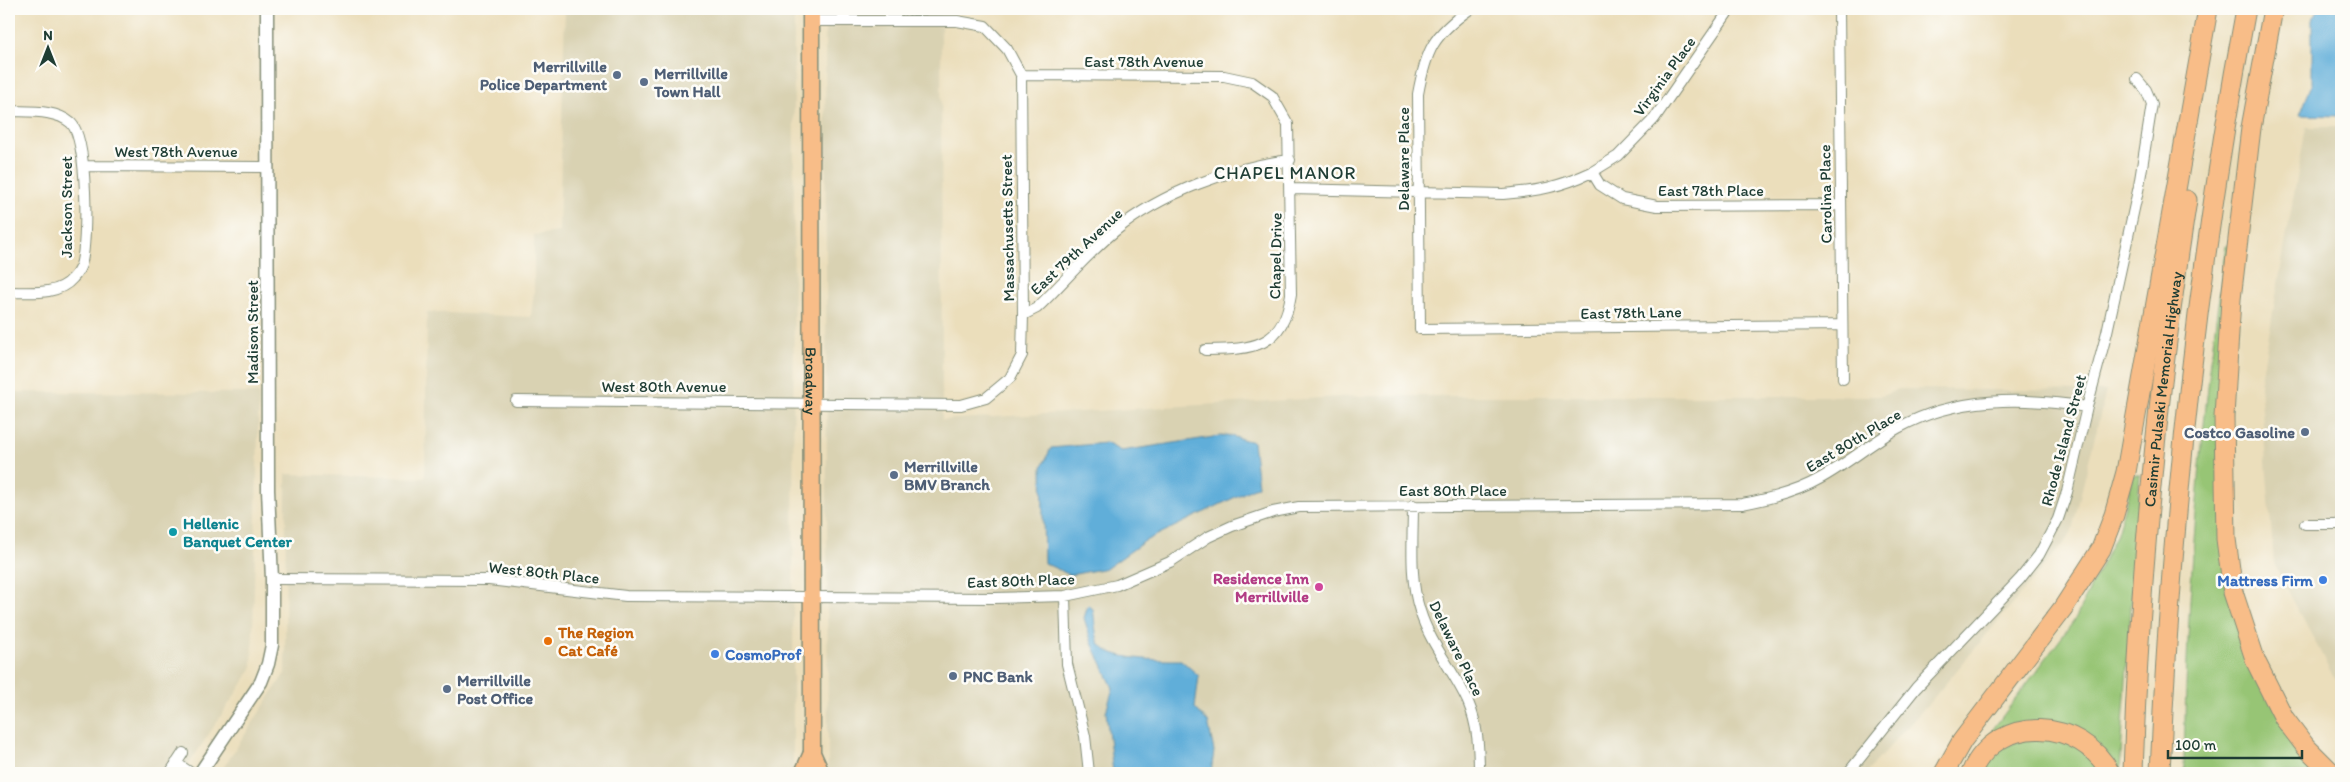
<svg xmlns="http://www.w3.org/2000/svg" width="2350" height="782" viewBox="0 0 2350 782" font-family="Itim,sans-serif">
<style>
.built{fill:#d9d2b2}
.green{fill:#97c574;stroke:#5b8154}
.water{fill:#60aed9;stroke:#407686}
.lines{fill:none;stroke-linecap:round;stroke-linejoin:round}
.minor-casing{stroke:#858e78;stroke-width:12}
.tertiary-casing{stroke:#858e78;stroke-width:15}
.primary-casing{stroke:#858e78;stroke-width:19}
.motorway-casing{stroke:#858e78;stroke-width:21}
.minor{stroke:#fff;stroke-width:10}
.tertiary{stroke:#fff;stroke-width:12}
.primary{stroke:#f8bd88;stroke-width:16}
.motorway{stroke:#f8bd88;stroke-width:19}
.service-dot{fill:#5c6f8a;stroke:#fdfcf7;stroke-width:2}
.culture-dot{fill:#0f9aa8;stroke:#fdfcf7;stroke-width:2}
.shop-dot{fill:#3f7fe0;stroke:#fdfcf7;stroke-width:2}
.hotel-dot{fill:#d1479c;stroke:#fdfcf7;stroke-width:2}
.food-dot{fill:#e8710a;stroke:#fdfcf7;stroke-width:2}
.labels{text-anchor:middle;stroke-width:5;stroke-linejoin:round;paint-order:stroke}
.street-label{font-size:16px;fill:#1f3d34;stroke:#fdfcf7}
.service-label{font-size:16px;font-weight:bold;fill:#4e5e75;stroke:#fdfcf7;text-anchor:start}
.culture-label{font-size:16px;font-weight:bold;fill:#0d838f;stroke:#fdfcf7;text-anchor:start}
.hotel-label{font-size:16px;font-weight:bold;fill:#b23c85;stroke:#fdfcf7;text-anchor:end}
.shop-label{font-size:16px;font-weight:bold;fill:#366cbe;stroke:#fdfcf7;text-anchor:end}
.food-label{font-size:16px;font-weight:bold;fill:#c56008;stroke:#fdfcf7;text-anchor:start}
.neighbourhood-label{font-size:18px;letter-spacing:1px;fill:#1f3d34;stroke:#fdfcf7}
</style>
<rect width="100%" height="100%" fill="#fdfcf7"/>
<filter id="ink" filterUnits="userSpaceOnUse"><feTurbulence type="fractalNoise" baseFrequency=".02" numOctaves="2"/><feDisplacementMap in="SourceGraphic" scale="10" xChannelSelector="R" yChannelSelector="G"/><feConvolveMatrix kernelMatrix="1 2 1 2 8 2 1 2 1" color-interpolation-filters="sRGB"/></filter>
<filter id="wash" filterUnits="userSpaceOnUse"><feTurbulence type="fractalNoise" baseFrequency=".0096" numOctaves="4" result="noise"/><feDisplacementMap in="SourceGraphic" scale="20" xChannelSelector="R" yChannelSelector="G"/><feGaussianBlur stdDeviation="1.12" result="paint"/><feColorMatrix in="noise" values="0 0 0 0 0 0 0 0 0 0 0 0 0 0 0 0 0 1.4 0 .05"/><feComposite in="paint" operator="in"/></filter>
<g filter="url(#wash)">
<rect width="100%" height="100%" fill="#ebdebb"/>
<path class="built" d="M 565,9 L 794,9 L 793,773 L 220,773 L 285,673 L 286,474 L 425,478 L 427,312 L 531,317 L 534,291 L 534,235 L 559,232 Z
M 825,9 L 941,9 L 942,420 L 1357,396 L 1882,396 L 1899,389 L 2106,391 L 2071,534 L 1936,695 L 1866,773 L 828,773 Z
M 2306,127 L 2341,127 L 2341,683 L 2333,676 L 2274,564 L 2260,385 Z
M 9,392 L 259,393 L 252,669 L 183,773 L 9,773 Z"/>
<path class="green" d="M 2226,245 L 2232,246 L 2226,590 L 2321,773 L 2184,773 C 2186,597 2201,419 2226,245 Z
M 2134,475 L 2140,475 L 2120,769 L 2116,769 L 2088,738 L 1991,740 L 1987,737 L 2074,621 L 2116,536 Z
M 2040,736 L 2078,746 L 2103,773 L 1981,773 C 1990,749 2017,740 2040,736 Z"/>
<path class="water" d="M 2319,9 L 2341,9 L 2341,116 L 2300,115 L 2312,84 L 2312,20 Z
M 1227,435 L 1253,442 L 1258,486 L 1145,541 L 1107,568 L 1070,575 L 1044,563 L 1042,467 L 1051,448 L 1106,443 L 1121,451 Z
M 1088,605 L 1093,609 C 1095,619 1095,634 1099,643 C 1109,661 1163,660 1181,660 L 1199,676 L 1195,708 L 1208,722 L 1214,751 L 1211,773 L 1115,773 L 1113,772 L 1106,712 L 1113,688 L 1092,643 L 1084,618 Z"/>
</g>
<g filter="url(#ink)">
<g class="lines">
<defs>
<path id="minor" d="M 1470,9 C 1433,35 1426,50 1418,94 L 1420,329 L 1842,325
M 1839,9 L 1843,379
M 811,21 L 957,21 L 985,26 L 1007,49 L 1021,75 L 1224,76 L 1252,82 L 1272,96 L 1288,124 L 1291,294 C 1283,349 1252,349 1205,350
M 9,111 C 28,112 55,109 71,123 C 88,139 88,243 81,265 C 79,270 77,274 73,278 C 58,296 30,292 9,292
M 84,166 L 268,167
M 1592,172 L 1618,156 L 1654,119 L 1730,9
M 1291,189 L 1503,194 C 1538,191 1560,187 1592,172 L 1600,185 L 1622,199 L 1657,206 L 1840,205
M 1023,315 L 1037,308 C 1063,283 1087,254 1115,231 C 1161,193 1232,167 1290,160
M 516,401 L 961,405 L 986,398 L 1010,378 L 1022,355 L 1023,315 L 1021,75
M 1413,505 C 1413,540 1409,578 1420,611 C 1430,644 1454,671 1468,702 C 1478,725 1479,749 1479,773
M 2305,524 L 2341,524
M 272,579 L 489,580 L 626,596 L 995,598 L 1065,596 L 1117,585 L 1170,562 L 1208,537 L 1232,526 L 1273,512 L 1299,507 L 1742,504 C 1770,499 1797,492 1821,478 C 1848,463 1871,443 1898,428 C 1956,396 2023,397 2087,407
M 1065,596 L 1067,664 L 1085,736 L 1089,773
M 176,763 L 191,773
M 170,773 L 183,753
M 1848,773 L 1916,688 L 2020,579 L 2039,555 L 2058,519 L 2067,492 L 2087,407 L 2107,332 L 2139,186 L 2152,104 L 2146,90 L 2137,79"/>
<path id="tertiary" d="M 200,773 L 261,682 L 268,664 L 272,645 L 272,579 L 268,490 L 267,9"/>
<g id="primary">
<path id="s1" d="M 811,9 L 812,753 L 821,773"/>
<path d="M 803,773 L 812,753"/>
</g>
<g id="motorway">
<path d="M 2273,9 L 2251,128 L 2231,299 L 2224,417 L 2226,539 L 2233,592 L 2256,662 L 2284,718 L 2306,747 L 2332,773"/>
<path d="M 1944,773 L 1962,741 L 2063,608 L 2101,549 L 2114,515 L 2126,472 L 2208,9"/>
<path d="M 1971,773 C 1997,712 2082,718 2110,773"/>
<path id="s2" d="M 2133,773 C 2139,581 2157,390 2187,200"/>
<path d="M 2160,773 C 2171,516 2198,262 2246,9"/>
</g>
</defs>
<use href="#minor" class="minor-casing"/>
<use href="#tertiary" class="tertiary-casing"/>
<use href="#primary" class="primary-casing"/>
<use href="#motorway" class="motorway-casing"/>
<use href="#minor" class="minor"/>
<use href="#tertiary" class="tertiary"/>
<use href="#primary" class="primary"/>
<use href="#motorway" class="motorway"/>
</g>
</g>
<g class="service-dot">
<circle cx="617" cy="75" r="5"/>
<circle cx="644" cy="82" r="5"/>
<circle cx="2305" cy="432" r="5"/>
<circle cx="894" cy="475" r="5"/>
<circle cx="953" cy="676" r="5"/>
<circle cx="447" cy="689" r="5"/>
</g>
<circle class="culture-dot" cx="173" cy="532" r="5"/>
<g class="shop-dot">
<circle cx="2323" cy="580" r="5"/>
<circle cx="715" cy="654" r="5"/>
</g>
<circle class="hotel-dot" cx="1319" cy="587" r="5"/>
<circle class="food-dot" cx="548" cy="641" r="5"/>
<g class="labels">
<g class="street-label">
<text x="1144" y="67">East 78th Avenue</text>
<text transform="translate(1664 76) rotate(-54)" y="6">Virginia Place</text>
<text x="176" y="157">West 78th Avenue</text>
<text transform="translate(1403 159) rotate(-90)" y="6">Delaware Place</text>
<text x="1711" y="196">East 78th Place</text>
<text transform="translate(1825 194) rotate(-91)" y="6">Carolina Place</text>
<text transform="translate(66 207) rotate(-90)" y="6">Jackson Street</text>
<text transform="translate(1007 228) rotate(-91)" y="6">Massachusetts Street</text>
<text transform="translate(1076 251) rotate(-43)" y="6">East 79th Avenue</text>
<text transform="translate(1275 256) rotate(-89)" y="6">Chapel Drive</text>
<text transform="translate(1631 312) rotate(-1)" y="6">East 78th Lane</text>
<text transform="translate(252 332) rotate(-90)" y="6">Madison Street</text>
<text dy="6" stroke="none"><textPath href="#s1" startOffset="372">Broadway</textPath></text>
<text x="664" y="392">West 80th Avenue</text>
<text dy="6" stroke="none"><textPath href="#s2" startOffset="385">Casimir Pulaski Memorial Highway</textPath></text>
<text transform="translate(1853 440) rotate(-31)" y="6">East 80th Place</text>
<text transform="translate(2063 440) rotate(-75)" y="6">Rhode Island Street</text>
<text x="1453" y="496">East 80th Place</text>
<text transform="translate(544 572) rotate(6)" y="6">West 80th Place</text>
<text transform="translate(1021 580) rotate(-2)" y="6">East 80th Place</text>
<text transform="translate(1457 648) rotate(64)" y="6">Delaware Place</text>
</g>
<g class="service-label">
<text x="607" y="72" text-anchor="end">Merrillville<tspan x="607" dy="18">Police Department</tspan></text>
<text x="654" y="79">Merrillville<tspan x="654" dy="18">Town Hall</tspan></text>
<text x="2295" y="438" text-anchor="end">Costco Gasoline</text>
<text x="904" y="472">Merrillville<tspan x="904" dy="18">BMV Branch</tspan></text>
<text x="963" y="682">PNC Bank</text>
<text x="457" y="686">Merrillville<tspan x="457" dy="18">Post Office</tspan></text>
</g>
<g class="culture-label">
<text x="183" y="529">Hellenic<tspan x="183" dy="18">Banquet Center</tspan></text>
</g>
<g class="hotel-label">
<text x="1309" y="584">Residence Inn<tspan x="1309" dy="18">Merrillville</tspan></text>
</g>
<g class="shop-label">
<text x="2313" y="586">Mattress Firm</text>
<text x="725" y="660" text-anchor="start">CosmoProf</text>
</g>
<g class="food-label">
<text x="558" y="638">The Region<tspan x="558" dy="18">Cat Café</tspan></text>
</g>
<g class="neighbourhood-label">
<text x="1285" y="179">CHAPEL MANOR</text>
</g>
</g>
<rect width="2350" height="782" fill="none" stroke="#fdfcf7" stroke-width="30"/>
<g transform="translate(48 48)" stroke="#fdfcf7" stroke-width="4" paint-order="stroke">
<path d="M0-4L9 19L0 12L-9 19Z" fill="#1f3d34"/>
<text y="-8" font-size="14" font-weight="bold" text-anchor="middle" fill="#1f3d34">N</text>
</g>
<path d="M2168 750v8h134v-8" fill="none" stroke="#1f3d34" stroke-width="2.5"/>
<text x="2175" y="750" font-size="15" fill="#1f3d34" stroke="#fdfcf7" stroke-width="4" paint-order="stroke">100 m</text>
</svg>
